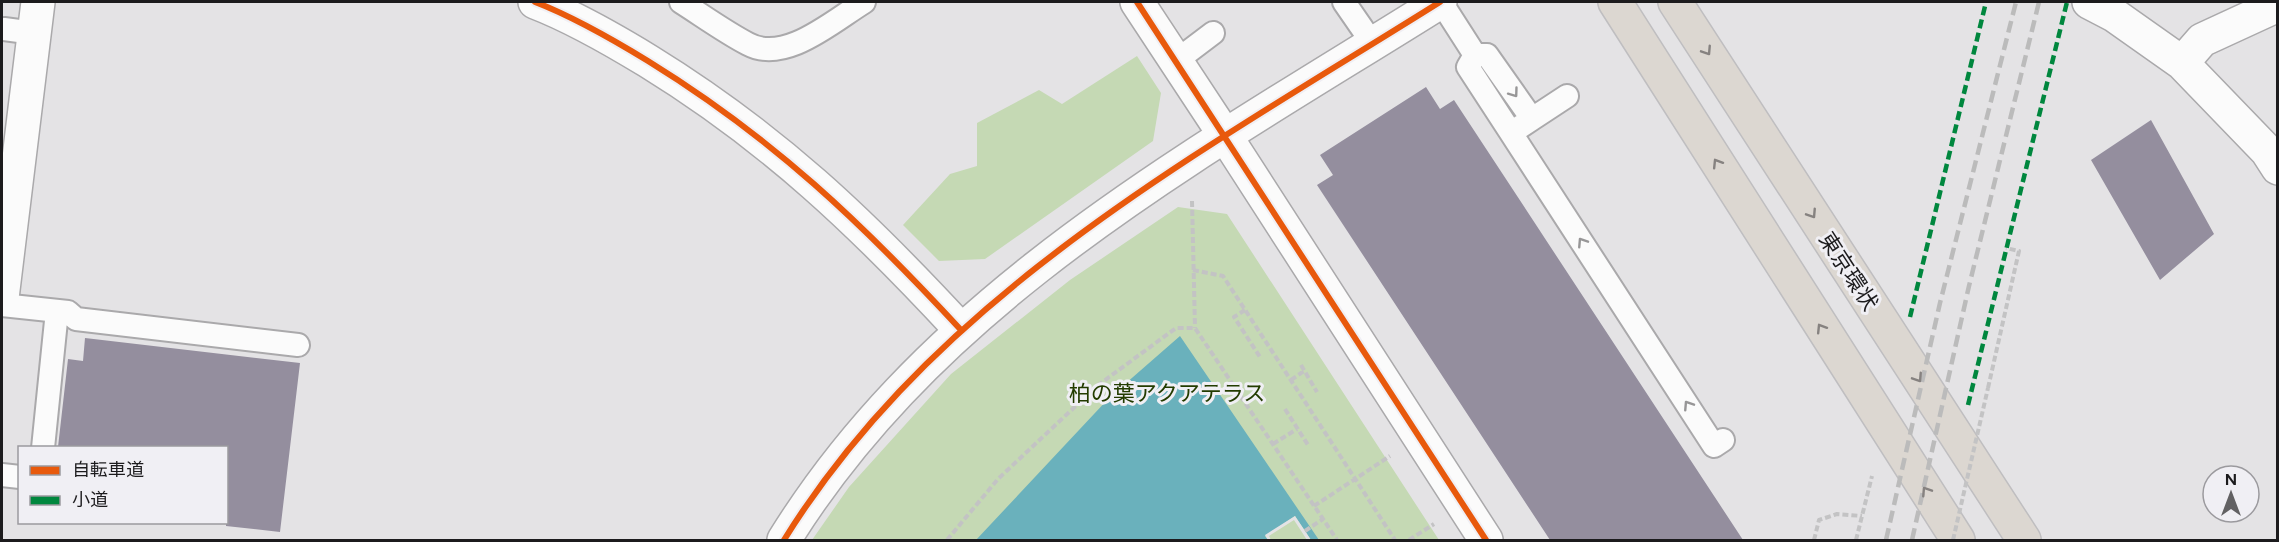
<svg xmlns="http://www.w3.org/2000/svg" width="2279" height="542" viewBox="0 0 2279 542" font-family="Figtree,'Noto Sans JP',sans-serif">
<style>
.green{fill:#c5d9b4}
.water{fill:#6ab1bc}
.pier{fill:#e4e3e5}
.building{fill:#948e9e}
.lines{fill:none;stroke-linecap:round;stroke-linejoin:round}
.service-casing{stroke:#aaa9ab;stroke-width:26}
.minor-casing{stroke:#aaa9ab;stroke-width:36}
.tertiary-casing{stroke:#aaa9ab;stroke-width:36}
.trunk-casing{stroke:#bfbec0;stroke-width:36}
.path{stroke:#c3c3c4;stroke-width:4;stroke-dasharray:6 3;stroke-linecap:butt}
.service{stroke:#fbfbfb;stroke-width:22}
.minor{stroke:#fbfbfb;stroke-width:33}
.tertiary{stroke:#fbfbfb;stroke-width:33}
.trunk{stroke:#dcd7d1;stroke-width:33}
.rail{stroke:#bbb;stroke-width:4.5;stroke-dasharray:12 6;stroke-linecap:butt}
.path-bridge{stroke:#c3c3c4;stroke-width:4;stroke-dasharray:6 3;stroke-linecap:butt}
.quiet{stroke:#00873e;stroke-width:4.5;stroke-dasharray:9 4.5;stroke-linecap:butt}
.cycleway-casing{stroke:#f0eff4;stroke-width:10}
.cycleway{stroke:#e8590c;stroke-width:6}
.oneway{stroke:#868280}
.oneway2{stroke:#979697}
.labels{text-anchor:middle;stroke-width:6;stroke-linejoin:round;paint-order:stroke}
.street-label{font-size:22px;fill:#1c1b1d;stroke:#f0eff4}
.park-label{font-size:22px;fill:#233c00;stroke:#f0eff4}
</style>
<rect width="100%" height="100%" fill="#e4e3e5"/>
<path class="green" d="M 1137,56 L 1161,93 L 1153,141 L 985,259 L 939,261 L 903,225 L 950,174 L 977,166 L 977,123 L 1039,90 L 1062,104 Z
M 1178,207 L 1227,214 L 1439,540 L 812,540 L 849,487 L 951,374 L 1070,280 Z"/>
<path class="water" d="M 1180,336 L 1319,540 L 1311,540 L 1295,516 L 1265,536 L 1268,540 L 976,540 L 1109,398 Z"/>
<path class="pier" d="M 1295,516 L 1311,540 L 1307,540 L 1294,520 L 1269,536 L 1271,540 L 1268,540 L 1265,535 Z"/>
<path class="building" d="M 1426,87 L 1440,109 L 1454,100 L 1743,540 L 1550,540 L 1317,185 L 1333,175 L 1320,155 Z
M 2151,120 L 2214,234 L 2160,280 L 2091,160 Z
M 85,338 L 300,363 L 280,532 L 226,526 L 226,447 L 58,447 L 68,359 L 83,361 Z"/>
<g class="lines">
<defs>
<path id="service" d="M 681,2 C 703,16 725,32 748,44 C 785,64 833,21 864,2
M 1344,2 L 1373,44
M 1441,2 L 1475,55
M 4,29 L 34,33
M 1475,55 L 1487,55 L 1532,119 L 1567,96
M 1475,55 L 1468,67 L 1511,133
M 1176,61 L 1213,33
M 1532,119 L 1511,133 L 1714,446 L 1723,440
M 2,305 L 68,312 L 76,319 L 298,345
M 43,448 L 57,311
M 2,475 L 20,477"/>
<path id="minor" d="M 535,2 C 574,17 612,39 648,61 C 773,138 862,223 961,330
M 1137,2 L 1226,137
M 2089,2 L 2114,15 L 2182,63 L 2267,151 L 2278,168
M 2182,63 L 2202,40 L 2278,5
M 2,298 L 38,2"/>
<path id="tertiary" d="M 1226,137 L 1486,540
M 784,540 C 937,293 1201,152 1440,2"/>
<path id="trunk" d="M 1615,2 L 1958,540
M 1675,2 L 2024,540"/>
</defs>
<use href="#service" class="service-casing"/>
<use href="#minor" class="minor-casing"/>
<use href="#tertiary" class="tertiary-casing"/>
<use href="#trunk" class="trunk-casing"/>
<path class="path" d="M 1192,201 L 1195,328
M 1193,270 L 1223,276 L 1395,540
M 1245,310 L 1234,317 L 1260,357
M 1301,365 L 1317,392
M 1291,380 L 1304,371
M 1988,388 L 2019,251 L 2006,248
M 1285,409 L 1308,445
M 1273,444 L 1297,429
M 1314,506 L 1390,456
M 1305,531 L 1323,519
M 947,540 L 998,479 L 1097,386 L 1176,328 L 1195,328 L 1337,540
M 1409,540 L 1434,524
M 1814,540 L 1819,520 L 1837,514 L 1862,516
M 1856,540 L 1872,476"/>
<use href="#service" class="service"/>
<use href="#minor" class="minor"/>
<use href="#tertiary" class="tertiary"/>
<use href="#trunk" class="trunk"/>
<path class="rail" d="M 1886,540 L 1940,303 L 2016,2
M 1912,540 L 1969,286 L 2039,2"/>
<path class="path-bridge" d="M 1953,540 L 1988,388"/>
<path class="quiet" d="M 1910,317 L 1986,2
M 1968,405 L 2067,2"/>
<defs>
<path id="cycleway" d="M 535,2 C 574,17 612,39 648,61 C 773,138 862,223 961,330
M 1137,2 L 1486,540
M 784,540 C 937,293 1201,152 1440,2"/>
</defs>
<use href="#cycleway" class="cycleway-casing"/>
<use href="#cycleway" class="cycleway"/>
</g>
<defs><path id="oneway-chevron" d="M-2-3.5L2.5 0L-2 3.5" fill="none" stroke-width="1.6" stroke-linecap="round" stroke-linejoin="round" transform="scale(1.5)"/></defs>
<g class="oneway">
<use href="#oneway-chevron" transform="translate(1707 51) rotate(57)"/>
<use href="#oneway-chevron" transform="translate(1717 163) rotate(-122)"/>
<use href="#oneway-chevron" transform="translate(1812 214) rotate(57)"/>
<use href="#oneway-chevron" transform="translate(1821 328) rotate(-122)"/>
<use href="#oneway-chevron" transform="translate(1918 378) rotate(57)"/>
<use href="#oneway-chevron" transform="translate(1926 491) rotate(-123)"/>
</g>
<g class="oneway2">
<use href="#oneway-chevron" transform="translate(1514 93) rotate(54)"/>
<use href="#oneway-chevron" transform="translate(1582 242) rotate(-123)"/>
<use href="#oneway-chevron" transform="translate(1688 405) rotate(-123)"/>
</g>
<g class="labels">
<g class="street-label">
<text transform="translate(1849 271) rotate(57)" y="8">東京環状</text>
</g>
<g class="park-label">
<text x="1167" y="401">柏の葉アクアテラス</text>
</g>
</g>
<rect width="2279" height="542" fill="none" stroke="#1c1b1d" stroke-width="6"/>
<rect x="18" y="446" width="210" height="78" fill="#f0eff4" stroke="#9b9a9e" stroke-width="1.5"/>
<rect x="30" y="466" width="30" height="9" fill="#e8590c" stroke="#9b9a9e" stroke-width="1.5"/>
<text x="72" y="476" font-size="18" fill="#1c1b1d">自転車道</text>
<rect x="30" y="496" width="30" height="9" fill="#00873e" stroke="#9b9a9e" stroke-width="1.5"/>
<text x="72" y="506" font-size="18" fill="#1c1b1d">小道</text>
<g transform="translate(2231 494)"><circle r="28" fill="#f0eff4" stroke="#9b9a9e" stroke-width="1.5"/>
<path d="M0-4.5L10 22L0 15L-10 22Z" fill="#626163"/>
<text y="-9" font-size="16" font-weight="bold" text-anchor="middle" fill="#1c1b1d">N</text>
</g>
</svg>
